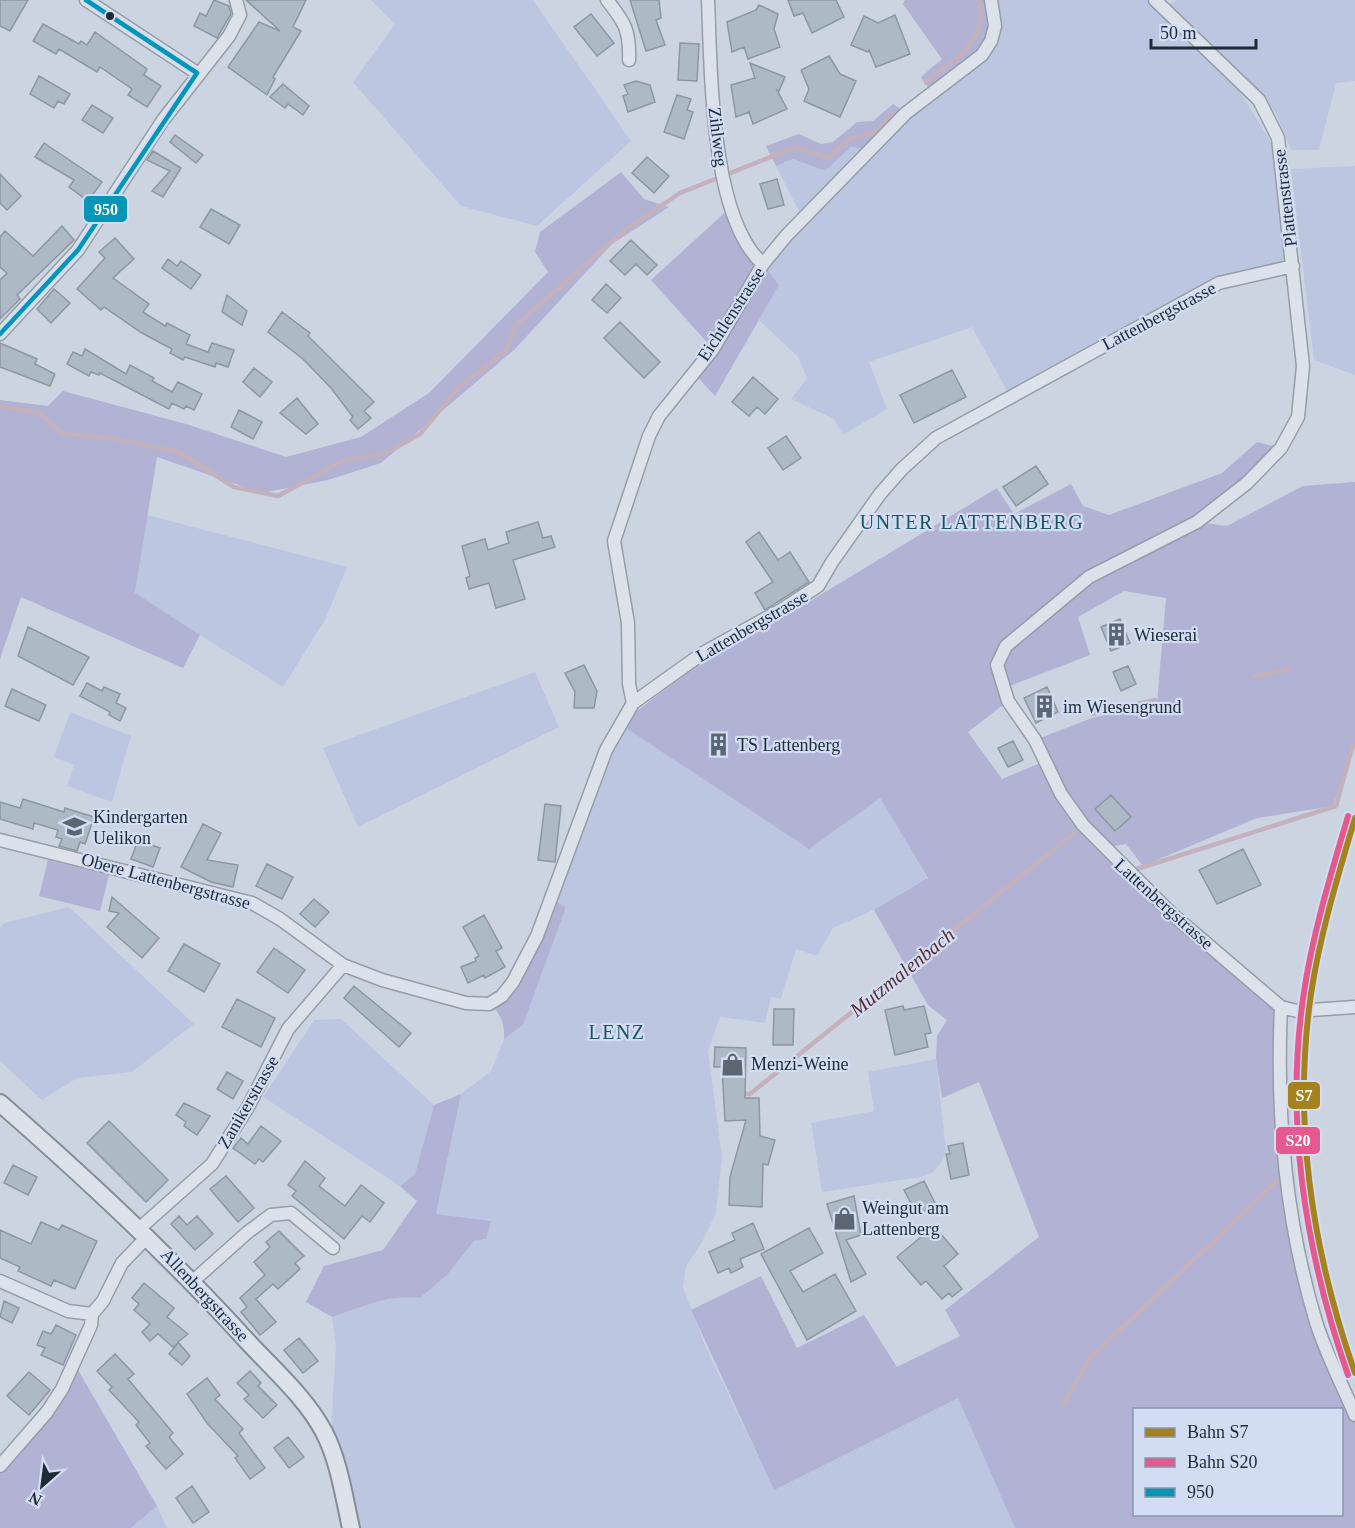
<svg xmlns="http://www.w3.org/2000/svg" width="1355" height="1528" viewBox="0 0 1355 1528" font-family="Georgia,serif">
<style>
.farmland{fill:#bdc6e1}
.green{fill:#b1b2d4;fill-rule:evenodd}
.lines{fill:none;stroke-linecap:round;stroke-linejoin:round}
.stream{stroke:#c3b2bd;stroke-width:4.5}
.building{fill:#adbac6;stroke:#8b97a2;stroke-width:1.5}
.street-casing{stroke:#959da7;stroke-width:15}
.secondary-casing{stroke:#858d97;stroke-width:20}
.street{stroke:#dde2ea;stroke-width:12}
.secondary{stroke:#dde2ea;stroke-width:16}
.bus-1-casing{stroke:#d2ddf4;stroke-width:9}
.bus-1{stroke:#0496b7;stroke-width:4.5}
.rail-1-casing{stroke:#d2ddf4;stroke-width:10}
.rail-2-casing{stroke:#d2ddf4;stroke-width:10}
.rail-1{stroke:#a4831f;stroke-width:6}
.rail-2{stroke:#e6598f;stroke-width:6}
.bus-dot{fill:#1e2b36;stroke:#d2ddf4;stroke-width:2}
.labels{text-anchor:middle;stroke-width:4.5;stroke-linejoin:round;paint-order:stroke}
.street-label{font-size:18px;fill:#1e2b36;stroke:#d2ddf4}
.poi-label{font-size:18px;fill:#1e2b36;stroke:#d2ddf4;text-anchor:start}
.neighbourhood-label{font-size:20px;letter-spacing:1.5px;fill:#1f5560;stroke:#d2ddf4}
.water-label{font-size:20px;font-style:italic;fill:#552e31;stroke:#d2ddf4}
.line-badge{stroke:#d2ddf4;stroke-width:2}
.badge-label{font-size:16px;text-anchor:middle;font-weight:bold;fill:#fff}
</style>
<rect width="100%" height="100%" fill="#ccd4e2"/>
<path class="farmland" d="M 371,0 L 533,0 L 631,141 L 537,226 L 461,206 L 353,82 L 395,24 Z
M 991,0 L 1154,0 L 1242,95 L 1269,139 L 1285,191 L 1293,266 L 1219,283 L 1011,398 L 972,327 L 869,362 L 887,409 L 843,435 L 834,419 L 791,399 L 807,378 L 798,357 L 759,320 L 779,285 L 763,264 L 803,219 L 776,166 L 793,159 L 825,171 L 851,147 L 982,55 Z
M 1178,0 L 1355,0 L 1355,81 L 1336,83 L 1319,150 L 1291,150 L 1276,113 L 1250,84 L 1165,6 Z
M 1355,166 L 1355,375 L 1314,360 L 1291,169 Z
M 147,515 L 347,567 L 325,620 L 283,687 L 135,594 Z
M 535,672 L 559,727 L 358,827 L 323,748 Z
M 70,712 L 131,736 L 112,802 L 67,786 L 74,765 L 54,757 Z
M 620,724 L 880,798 L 928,879 L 887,904 L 833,928 L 817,956 L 796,949 L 781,999 L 771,997 L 765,1023 L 720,1017 L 708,1051 L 722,1157 L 716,1213 L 702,1242 L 686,1266 L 683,1288 L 706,1348 L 774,1489 L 958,1397 L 1015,1528 L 351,1528 L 330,1449 L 336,1346 L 332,1317 L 368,1303 L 409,1296 L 420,1298 L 447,1275 L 474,1241 L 486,1239 L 490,1221 L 436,1214 L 461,1094 L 491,1071 L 504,1039 L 523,1025 L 566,907 L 552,899 Z
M 69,907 L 194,1024 L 132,1072 L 77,1078 L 42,1100 L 0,1061 L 0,928 L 4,923 Z
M 341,1019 L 434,1105 L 415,1174 L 400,1186 L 263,1097 L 314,1020 Z
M 936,1059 L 946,1151 L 941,1163 L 932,1173 L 921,1177 L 822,1192 L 811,1123 L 874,1111 L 868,1072 Z
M 157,1506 L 167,1528 L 131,1528 Z"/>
<path class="green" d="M 905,0 L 991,0 L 991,41 L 932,93 L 921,77 L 942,59 L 903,4 Z
M 893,104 L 906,113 L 870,150 L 851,147 L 825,171 L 793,159 L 776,166 L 766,146 L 799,134 L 821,144 L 833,142 L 857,122 L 873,121 Z
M 621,172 L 644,199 L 669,207 L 612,244 L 515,349 L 381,463 L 328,480 L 262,493 L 157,457 L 135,593 L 200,635 L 183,668 L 21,597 L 0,659 L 0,400 L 48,406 L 63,391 L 186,424 L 286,457 L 361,437 L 429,393 L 548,272 L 535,252 L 540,232 Z
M 731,207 L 763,264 L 779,285 L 715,396 L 693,372 L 713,349 L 651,280 Z
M 1257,442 L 1281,448 L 1198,522 L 1227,526 L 1303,486 L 1355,482 L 1355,744 L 1333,806 L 1257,818 L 1143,866 L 1126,844 L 1104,848 L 1281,1007 L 1281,1132 L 1317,1324 L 1355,1415 L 1355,1528 L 1015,1528 L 958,1398 L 774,1490 L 691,1310 L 761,1276 L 797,1348 L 864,1315 L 897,1367 L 960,1336 L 945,1310 L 1039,1237 L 979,1082 L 942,1098 L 936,1059 L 937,1036 L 947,1020 L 928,1005 L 874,910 L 928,878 L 880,798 L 809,849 L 620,724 L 689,671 L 774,623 L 997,488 L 1014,514 L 1071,484 L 1083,506 L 1109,515 L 1222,473 ZM 1124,591 L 1166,598 L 1157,703 L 1092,718 L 1035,740 L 1045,761 L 1002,779 L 968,732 L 1008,701 L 1004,688 L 1090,655 L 1078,617 ZM 1134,1410 L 1342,1410 L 1342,1514 L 1134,1514 Z
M 48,860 L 109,875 L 100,911 L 39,896 Z
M 552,899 L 566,907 L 523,1025 L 504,1039 C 505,1024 501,1013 489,1004 L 502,996 Z
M 461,1094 L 436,1214 L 491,1221 L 486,1239 L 474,1241 L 447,1275 L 420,1298 C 390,1294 360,1307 332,1317 L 306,1302 L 324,1266 L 383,1250 L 417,1201 L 400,1186 L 415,1174 L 434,1105 Z
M 78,1370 L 157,1506 L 131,1528 L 0,1528 L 0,1474 L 56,1409 Z"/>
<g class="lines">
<path class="stream" d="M 926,82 C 953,59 991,41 978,0
M 0,406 L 39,413 L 63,434 L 111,438 L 179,452 L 234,487 L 278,496 L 344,460 L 384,454 L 420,434 L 458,388 L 506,351 L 515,326 L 625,230 L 680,193 L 796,147 L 828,158 L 851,138 L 877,132 L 892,113
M 1254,676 L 1290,669
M 1092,714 L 1155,700
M 1137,869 L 1336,806 L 1353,745
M 740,1094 L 750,1094 L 1078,830
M 1064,1404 L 1089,1359 L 1277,1181"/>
</g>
<path class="building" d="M 0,0 L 28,0 L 10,31 L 0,26 Z
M 214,0 L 229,6 L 231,14 L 217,38 L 194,26 L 200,13 L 206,16 Z
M 246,0 L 306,0 L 293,27 L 301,31 L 273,77 L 275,79 L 267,95 L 228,67 L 259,22 L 280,31 Z
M 630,0 L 659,0 L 661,18 L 656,20 L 665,45 L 646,51 Z
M 788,0 L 836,0 L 844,17 L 812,33 L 803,13 L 794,16 Z
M 759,5 L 778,14 L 774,29 L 780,47 L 748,59 L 744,47 L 732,52 L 727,22 L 756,10 Z
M 591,14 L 614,43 L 597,56 L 574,27 Z
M 895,15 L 910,54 L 876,67 L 869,50 L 868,52 L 851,45 L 864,16 L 878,23 Z
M 43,24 L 79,44 L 81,41 L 87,45 L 95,32 L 147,69 L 144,75 L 161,86 L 147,107 L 128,95 L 132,89 L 100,67 L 97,72 L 59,49 L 56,54 L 33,41 Z
M 680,43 L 699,44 L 697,81 L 678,80 Z
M 829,56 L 840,74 L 856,81 L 840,117 L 804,101 L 809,89 L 801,70 Z
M 750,63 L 785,77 L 779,91 L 777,90 L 787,109 L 753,124 L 749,112 L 736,117 L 731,85 L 755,78 Z
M 39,76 L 70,94 L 64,104 L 58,101 L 54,108 L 30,94 Z
M 636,81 L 650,85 L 655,102 L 628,112 L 623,96 L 628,94 L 624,85 Z
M 283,84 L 309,106 L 303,115 L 288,104 L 285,108 L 270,97 Z
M 677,95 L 691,99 L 687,110 L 693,112 L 684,139 L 664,132 Z
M 92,105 L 113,118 L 103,133 L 82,120 Z
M 175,135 L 203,155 L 196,163 L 170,142 Z
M 44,143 L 102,182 L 88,201 L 69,187 L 74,180 L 35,157 Z
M 153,151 L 181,168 L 163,197 L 152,191 L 170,171 L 147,160 Z
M 647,157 L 669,176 L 654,193 L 632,173 Z
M 0,174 L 21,196 L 7,210 L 0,203 Z
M 777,179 L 784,205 L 768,209 L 760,184 Z
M 211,209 L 240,225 L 229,244 L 200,227 Z
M 62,226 L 74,240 L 17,295 L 20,299 L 0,319 L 0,280 L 7,273 L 0,267 L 0,237 L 5,231 L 33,256 Z
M 115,238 L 134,259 L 113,278 L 149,304 L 143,312 L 165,326 L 167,323 L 190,335 L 186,344 L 208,352 L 212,343 L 234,350 L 228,367 L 216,363 L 215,367 L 185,357 L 183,360 L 170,353 L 172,349 L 142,333 L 104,307 L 101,310 L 77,289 L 105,258 L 99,252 Z
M 631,240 L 657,265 L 647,275 L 636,264 L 625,275 L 610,261 Z
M 168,259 L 177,266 L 181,261 L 201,275 L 191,289 L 162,268 Z
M 606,284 L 621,298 L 607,313 L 592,300 Z
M 54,289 L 70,303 L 51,323 L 37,309 Z
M 227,295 L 247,311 L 242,325 L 222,312 Z
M 282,312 L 310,333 L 308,336 L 374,402 L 364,411 L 371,418 L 358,429 L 350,420 L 353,417 L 331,388 L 303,359 L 268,332 Z
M 620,322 L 660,362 L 644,378 L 604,338 Z
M 0,343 L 37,359 L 35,364 L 55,374 L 50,386 L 0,367 Z
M 85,349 L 126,374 L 130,365 L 154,378 L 152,381 L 172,392 L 178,382 L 202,394 L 194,410 L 186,406 L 184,409 L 172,403 L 169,409 L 100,373 L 99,375 L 91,372 L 89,376 L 67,364 L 73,352 L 82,356 Z
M 254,368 L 272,382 L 260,397 L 243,382 Z
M 952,370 L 966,397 L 914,423 L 900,395 Z
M 753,377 L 778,399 L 765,414 L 757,407 L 749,416 L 732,402 Z
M 297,398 L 318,424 L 306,434 L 280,413 Z
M 239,410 L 262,422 L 253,439 L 231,427 Z
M 786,436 L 801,458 L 783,470 L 768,448 Z
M 1036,466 L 1048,484 L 1016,506 L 1003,487 Z
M 538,522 L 543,538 L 551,536 L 555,547 L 513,560 L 525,599 L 496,608 L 489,583 L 469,589 L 466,578 L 470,576 L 462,546 L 485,539 L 488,550 L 509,543 L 506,532 Z
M 759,532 L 778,560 L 790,552 L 809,582 L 765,610 L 755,593 L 773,582 L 746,542 Z
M 1120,619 L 1130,643 L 1111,651 L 1101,627 Z
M 28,627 L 89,657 L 73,685 L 18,656 Z
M 584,665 L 597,691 L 594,708 L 574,708 L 575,692 L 565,673 Z
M 1128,666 L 1136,684 L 1121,691 L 1113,672 Z
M 87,683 L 102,691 L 104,687 L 120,694 L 116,703 L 126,708 L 120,721 L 109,715 L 110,712 L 80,696 Z
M 1047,687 L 1058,712 L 1036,723 L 1024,698 Z
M 12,689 L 46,705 L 39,721 L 5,706 Z
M 1013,741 L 1023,760 L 1008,767 L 998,748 Z
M 1111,795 L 1131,817 L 1115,831 L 1095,809 Z
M 23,799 L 64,812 L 65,808 L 94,817 L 85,844 L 80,842 L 77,851 L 59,846 L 62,839 L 56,837 L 58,830 L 34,823 L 33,829 L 0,819 L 0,802 L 20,808 Z
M 545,804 L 561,806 L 555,862 L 538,860 Z
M 203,824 L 221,833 L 207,860 L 238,865 L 233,887 L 211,882 L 181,867 Z
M 138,840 L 160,848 L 153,867 L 131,859 Z
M 1243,849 L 1261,885 L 1217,904 L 1199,870 Z
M 267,864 L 293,877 L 282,899 L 256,886 Z
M 112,897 L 159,938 L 142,958 L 107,927 L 119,913 L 109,911 Z
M 314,899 L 329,912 L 315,927 L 300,914 Z
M 484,915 L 502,948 L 496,951 L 505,967 L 485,978 L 484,975 L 468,983 L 461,967 L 476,961 L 475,958 L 479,956 L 463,927 Z
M 184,944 L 220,964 L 204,992 L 168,971 Z
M 274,948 L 305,970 L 288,993 L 257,972 Z
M 354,986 L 411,1033 L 399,1047 L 344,998 Z
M 237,999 L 275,1018 L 261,1047 L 222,1027 Z
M 903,1006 L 904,1010 L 924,1006 L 931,1033 L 925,1034 L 928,1047 L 895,1055 L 885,1010 Z
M 774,1009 L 794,1009 L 793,1045 L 773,1045 Z
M 715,1047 L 746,1048 L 745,1098 L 759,1098 L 760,1136 L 775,1140 L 768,1165 L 763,1164 L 762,1207 L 729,1205 L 730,1177 L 746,1120 L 725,1121 L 722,1067 L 714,1067 Z
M 227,1072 L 243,1081 L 233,1099 L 217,1089 Z
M 184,1103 L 210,1116 L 197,1135 L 184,1126 L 186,1122 L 176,1115 Z
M 109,1121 L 168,1180 L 146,1202 L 87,1143 Z
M 261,1126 L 281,1141 L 263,1162 L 259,1159 L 255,1164 L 233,1148 L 241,1138 L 248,1144 Z
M 963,1143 L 969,1175 L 951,1179 L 946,1154 L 950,1154 L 948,1146 Z
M 305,1161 L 325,1178 L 319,1186 L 345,1206 L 361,1185 L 384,1203 L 370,1222 L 362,1216 L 344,1239 L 292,1196 L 296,1191 L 288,1185 Z
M 13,1165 L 37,1177 L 28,1195 L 4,1183 Z
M 226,1176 L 254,1208 L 238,1222 L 210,1189 Z
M 924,1181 L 936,1205 L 917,1215 L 904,1190 Z
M 854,1196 L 861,1235 L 846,1240 L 866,1274 L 851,1282 L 827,1204 Z
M 179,1216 L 187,1225 L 197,1216 L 213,1234 L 195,1250 L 171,1224 Z
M 41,1222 L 59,1230 L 62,1225 L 97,1241 L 75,1289 L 54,1280 L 51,1286 L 18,1271 L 20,1267 L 0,1258 L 0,1230 L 31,1244 Z
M 753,1223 L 764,1249 L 740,1259 L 743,1267 L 731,1273 L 729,1268 L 718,1273 L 709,1252 L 735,1240 L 732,1233 Z
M 934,1226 L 958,1254 L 944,1266 L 962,1289 L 952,1297 L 949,1293 L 942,1299 L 926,1281 L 921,1285 L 897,1257 Z
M 809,1228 L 823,1253 L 790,1271 L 803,1292 L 835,1274 L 856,1311 L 807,1340 L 761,1254 Z
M 279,1231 L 304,1256 L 295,1263 L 300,1269 L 278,1289 L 273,1284 L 256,1299 L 276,1322 L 260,1335 L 241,1312 L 247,1307 L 240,1298 L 265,1275 L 254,1262 L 270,1247 L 266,1242 Z
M 144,1283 L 174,1308 L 167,1317 L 188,1334 L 178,1342 L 190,1356 L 182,1365 L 169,1354 L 178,1343 L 173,1347 L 158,1334 L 150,1341 L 142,1332 L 150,1324 L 134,1310 L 139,1304 L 132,1298 Z
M 4,1301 L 19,1308 L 12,1323 L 0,1317 Z
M 56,1325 L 76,1335 L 63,1365 L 41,1355 L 45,1348 L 37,1345 L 43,1331 L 51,1334 Z
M 299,1338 L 318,1361 L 303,1373 L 284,1350 Z
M 115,1354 L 134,1374 L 128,1379 L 173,1433 L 169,1437 L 183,1454 L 166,1469 L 146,1446 L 150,1443 L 136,1425 L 139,1422 L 109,1390 L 112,1387 L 97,1371 Z
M 250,1371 L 261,1383 L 258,1386 L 277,1405 L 263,1418 L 244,1399 L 249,1395 L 237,1383 Z
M 29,1372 L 50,1390 L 29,1415 L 7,1396 Z
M 207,1378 L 220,1395 L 215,1399 L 243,1429 L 239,1433 L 265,1468 L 250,1479 L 235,1458 L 238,1456 L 207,1423 L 187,1394 Z
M 288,1437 L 304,1457 L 289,1468 L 274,1448 Z
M 192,1486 L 209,1512 L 193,1523 L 176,1498 Z"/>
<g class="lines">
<defs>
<path id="street" d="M 86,0 L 197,73
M 607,0 C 625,23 630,30 629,60
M 708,0 C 711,68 710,218 763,264
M 1155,0 L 1259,100 L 1278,138 L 1303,366 L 1298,417 L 1281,448 L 1247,483 L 1197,522 L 1089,577 L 1006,646 L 997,665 L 1008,701 L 1035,740 L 1061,794 L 1083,825 L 1172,914 L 1281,1007 L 1297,1011 L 1355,1007
M 0,334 L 78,250 L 163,120 L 229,36 L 240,15 L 236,0
M 633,703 L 629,684 L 628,623 L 614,541 L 649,436 L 659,416 L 713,349 L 763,264 L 786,236 L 906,113 L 982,55 L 991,41 L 995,26 L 991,0
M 0,840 L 252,903 L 280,919 L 343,965 L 382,980 L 466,1003 L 489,1004 L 502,996 L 513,982 L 537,936 L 606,750 L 633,703 L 703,653 L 781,610 L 818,586 L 832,562 L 880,494 L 902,469 L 936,438 L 1219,283 L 1293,266
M 1281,1007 C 1276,1114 1285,1219 1316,1322 C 1326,1354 1342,1384 1355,1415
M 140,1228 L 212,1164 L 248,1107 L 288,1029 L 343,965
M 0,1281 L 68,1311 L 92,1314
M 193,1281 L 248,1232 L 271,1215 L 291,1213 L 333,1248
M 0,1466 L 47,1412 L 62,1389 L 91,1325 L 92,1314 L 103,1301 L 122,1263 L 148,1236"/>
<path id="secondary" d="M 0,1103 C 87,1179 170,1256 248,1342 C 274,1370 306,1398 324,1432 C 339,1461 344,1497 351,1528"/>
</defs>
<use href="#street" class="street-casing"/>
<use href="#secondary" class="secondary-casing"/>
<use href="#street" class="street"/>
<use href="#secondary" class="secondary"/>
<defs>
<path id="bus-1" d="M 86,0 L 197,73
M 0,334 L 78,250 L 197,73"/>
</defs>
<use href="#bus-1" class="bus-1-casing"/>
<use href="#bus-1" class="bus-1"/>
<defs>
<path id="rail-1" d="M 1355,818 C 1338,876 1320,934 1311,994 C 1292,1124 1312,1250 1355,1373"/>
<path id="rail-2" d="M 1348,816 C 1331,874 1313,932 1304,992 C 1284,1123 1305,1251 1348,1375"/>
</defs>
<use href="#rail-1" class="rail-1-casing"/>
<use href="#rail-2" class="rail-2-casing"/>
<use href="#rail-1" class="rail-1"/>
<use href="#rail-2" class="rail-2"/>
</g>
<defs>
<symbol id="building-bare" viewBox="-9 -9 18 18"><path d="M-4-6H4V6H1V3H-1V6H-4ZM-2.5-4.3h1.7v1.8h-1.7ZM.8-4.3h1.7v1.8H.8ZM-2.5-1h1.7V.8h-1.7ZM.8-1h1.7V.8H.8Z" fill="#5b6672" stroke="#d2ddf4" stroke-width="2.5" paint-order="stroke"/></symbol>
<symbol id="school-bare" viewBox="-9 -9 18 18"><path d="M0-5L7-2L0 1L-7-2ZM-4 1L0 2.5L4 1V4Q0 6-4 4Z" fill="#5b6672" stroke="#d2ddf4" stroke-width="2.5" paint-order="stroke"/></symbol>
<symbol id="shop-bare" viewBox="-9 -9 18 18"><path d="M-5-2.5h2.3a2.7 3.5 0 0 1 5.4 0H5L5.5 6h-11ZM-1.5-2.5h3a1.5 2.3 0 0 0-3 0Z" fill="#5b6672" stroke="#d2ddf4" stroke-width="2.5" paint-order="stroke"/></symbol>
</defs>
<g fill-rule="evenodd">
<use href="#building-bare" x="1100" y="618" width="33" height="33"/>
<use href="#building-bare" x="1028" y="690" width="33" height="33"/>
<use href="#building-bare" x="702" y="728" width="33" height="33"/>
<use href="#school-bare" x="58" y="810" width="33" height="33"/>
<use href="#shop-bare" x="716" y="1048" width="33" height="33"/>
<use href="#shop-bare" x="828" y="1202" width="33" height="33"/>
</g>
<circle class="bus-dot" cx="110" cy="16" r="5"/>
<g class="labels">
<g class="street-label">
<text transform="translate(718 137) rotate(83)" y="6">Zihlweg</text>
<text transform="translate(1285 198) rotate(-97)" y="6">Plattenstrasse</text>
<text transform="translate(731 314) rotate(-57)" y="6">Eichtlenstrasse</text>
<text transform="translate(1159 316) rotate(-28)" y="6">Lattenbergstrasse</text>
<text transform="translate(752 626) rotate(-30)" y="6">Lattenbergstrasse</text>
<text transform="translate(166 881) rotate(15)" y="6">Obere Lattenbergstrasse</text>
<text transform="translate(1164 904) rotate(42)" y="6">Lattenbergstrasse</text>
<text transform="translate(248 1102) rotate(-60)" y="6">Zanikerstrasse</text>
<text transform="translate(205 1295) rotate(47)" y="6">Allenbergstrasse</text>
</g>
<g class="poi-label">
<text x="1134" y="641">Wieserai</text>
<text x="1063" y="713">im Wiesengrund</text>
<text x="737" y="751">TS Lattenberg</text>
<text x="93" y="823">Kindergarten<tspan x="93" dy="21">Uelikon</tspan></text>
<text x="751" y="1070">Menzi-Weine</text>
<text x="862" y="1214">Weingut am<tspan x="862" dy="21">Lattenberg</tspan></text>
</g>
<g class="neighbourhood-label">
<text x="972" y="529">UNTER LATTENBERG</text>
<text x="617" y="1039">LENZ</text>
</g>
<g class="water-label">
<text transform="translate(902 972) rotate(-39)" y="7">Mutzmalenbach</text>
</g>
</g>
<g class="line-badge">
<rect x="83" y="195" width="45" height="28" rx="6" fill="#0496b7"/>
<rect x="1287" y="1081" width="34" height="29" rx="6" fill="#a4831f"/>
<rect x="1275" y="1126" width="46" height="29" rx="6" fill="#e6598f"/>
</g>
<g class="badge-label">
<text x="106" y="215">950</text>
<text x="1304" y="1101">S7</text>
<text x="1298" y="1146">S20</text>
</g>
<rect x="1133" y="1408" width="210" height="108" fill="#d2ddf4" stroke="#8a96a8" stroke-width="1.5"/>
<rect x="1145" y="1428" width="30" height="9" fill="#a4831f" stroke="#8a96a8" stroke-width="1.5"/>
<text x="1187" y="1438" font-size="18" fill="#1e2b36">Bahn S7</text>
<rect x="1145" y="1458" width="30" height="9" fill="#e6598f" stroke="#8a96a8" stroke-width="1.5"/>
<text x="1187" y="1468" font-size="18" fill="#1e2b36">Bahn S20</text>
<rect x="1145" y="1488" width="30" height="9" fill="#0496b7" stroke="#8a96a8" stroke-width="1.5"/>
<text x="1187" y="1498" font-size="18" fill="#1e2b36">950</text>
<g transform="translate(42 1486) rotate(208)" stroke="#d2ddf4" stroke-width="4.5" paint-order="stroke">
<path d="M0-4.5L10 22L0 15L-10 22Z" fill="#1e2b36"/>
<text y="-9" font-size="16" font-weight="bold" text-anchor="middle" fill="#1e2b36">N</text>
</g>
<path d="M1151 39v9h105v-9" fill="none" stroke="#1e2b36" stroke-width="3"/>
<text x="1160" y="39" font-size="18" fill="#1e2b36" stroke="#d2ddf4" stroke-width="4.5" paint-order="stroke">50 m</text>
</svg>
